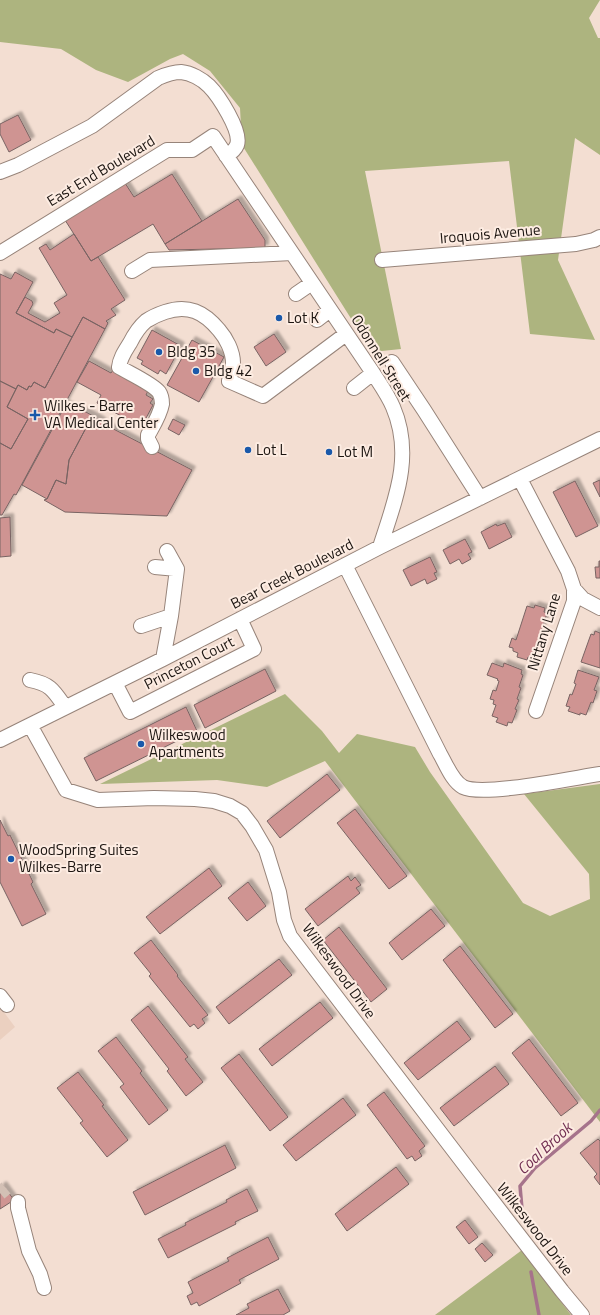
<svg xmlns="http://www.w3.org/2000/svg" width="600" height="1315" viewBox="0 0 600 1315" font-family="'Titillium Web',sans-serif">
<style>
.built{fill:#ebd0c0}
.forest{fill:#adb47f}
.lines{fill:none;stroke-linecap:round;stroke-linejoin:round}
.stream{stroke:#a6738b;stroke-width:3.5}
.building{fill:#cf9492;stroke:#796463;filter:url(#shadow)}
.minor-tunnel{stroke:#d3c0b5;stroke-width:14;stroke-dasharray:14 7;stroke-linecap:butt}
.minor-casing{stroke:#97847a;stroke-width:16}
.minor{stroke:#fff;stroke-width:14}
.poi-dot{fill:#1a59aa;stroke:#fdece2;stroke-width:1.5}
.labels{text-anchor:middle;stroke-width:4;stroke-linejoin:round;paint-order:stroke}
.street-label{font-size:15px;fill:#1c1511;stroke:#fdece2}
.poi-label{font-size:15px;fill:#1c1511;stroke:#fdece2;text-anchor:start}
.water-label{font-size:16px;font-style:italic;fill:#723053;stroke:#fdece2}
</style>
<defs>
<filter id="shadow"><feDropShadow dx="3.5" dy="-3.5" stdDeviation="1" flood-color="#0004"/></filter>
</defs>
<rect width="100%" height="100%" fill="#f3ded2"/>
<path class="built" d="M 0,1007 L 15,1027 L 0,1040 Z"/>
<path class="forest" d="M 0,0 L 600,0 L 589,18 L 598,38 L 600,38 L 600,155 L 575,138 L 558,260 L 595,340 L 530,334 L 509,161 L 365,171 L 401,349 L 372,352 L 242,145 L 240,108 L 210,71 L 183,54 L 170,59 L 128,82 L 96,70 L 61,49 L 0,42 Z
M 285,694 L 322,731 L 339,753 L 357,734 L 415,747 L 430,772 L 523,903 L 550,916 L 590,899 L 589,874 L 524,794 L 600,784 L 600,1122 L 325,761 L 267,787 L 217,780 L 100,784 Z
M 522,1250 L 571,1315 L 435,1315 Z"/>
<g class="lines">
<path class="stream" d="M 522,1209 L 520,1186 L 535,1168 L 591,1121 L 600,1110
M 531,1272 L 539,1315"/>
</g>
<path class="building" d="M 18,115 L 31,140 L 9,152 L 0,134 L 0,124 Z
M 172,174 L 202,221 L 165,244 L 153,224 L 91,261 L 65,220 L 125,183 L 134,197 Z
M 238,199 L 265,240 L 265,248 L 169,250 L 165,244 Z
M 74,234 L 91,261 L 98,257 L 125,300 L 111,309 L 116,315 L 106,321 L 108,323 L 105,329 L 83,317 L 72,337 L 56,329 L 54,333 L 16,313 L 25,297 L 32,301 L 33,304 L 28,313 L 45,322 L 60,313 L 54,303 L 67,295 L 39,248 L 46,244 L 50,250 Z
M 15,272 L 33,282 L 16,313 L 54,333 L 56,329 L 72,337 L 45,388 L 34,382 L 31,387 L 29,386 L 27,390 L 18,385 L 16,389 L 0,381 L 0,274 L 11,279 Z
M 83,317 L 105,329 L 16,495 L 14,494 L 2,515 L 0,515 L 0,443 L 11,449 L 28,419 L 7,407 L 18,385 L 27,390 L 29,386 L 31,387 L 34,382 L 45,388 Z
M 152,330 L 181,346 L 166,374 L 160,370 L 158,374 L 141,364 L 143,361 L 137,358 Z
M 274,334 L 286,352 L 266,366 L 254,347 Z
M 192,340 L 224,357 L 199,402 L 167,385 Z
M 89,361 L 111,373 L 113,370 L 149,389 L 146,395 L 153,399 L 150,403 L 153,405 L 145,420 L 142,418 L 138,425 L 97,403 L 101,395 L 77,382 Z
M 0,381 L 16,389 L 7,407 L 28,419 L 11,449 L 0,443 Z
M 66,404 L 83,413 L 84,411 L 97,418 L 95,422 L 97,423 L 94,429 L 87,426 L 69,460 L 66,484 L 56,480 L 47,499 L 22,485 Z
M 97,418 L 102,421 L 102,423 L 192,470 L 167,516 L 65,512 L 44,500 L 47,499 L 56,480 L 66,484 L 69,460 L 87,426 L 94,429 L 97,423 L 95,422 Z
M 173,419 L 185,425 L 179,435 L 168,429 Z
M 600,480 L 600,497 L 593,483 Z
M 575,481 L 598,526 L 576,537 L 553,492 Z
M 10,517 L 11,556 L 0,557 L 0,518 Z
M 505,523 L 512,537 L 489,549 L 481,532 L 496,524 L 497,526 Z
M 465,539 L 472,552 L 468,554 L 471,559 L 462,564 L 459,559 L 450,564 L 443,550 Z
M 430,557 L 437,572 L 434,573 L 437,579 L 427,584 L 425,579 L 411,586 L 403,570 Z
M 599,561 L 600,561 L 600,578 L 596,578 L 595,567 L 599,567 Z
M 535,605 L 545,608 L 544,612 L 547,613 L 533,658 L 528,657 L 527,660 L 517,657 L 518,653 L 513,651 L 513,648 L 509,647 L 512,638 L 516,640 L 527,606 L 534,608 Z
M 595,631 L 600,633 L 600,668 L 581,662 L 591,634 L 594,635 Z
M 492,663 L 503,667 L 504,663 L 522,670 L 521,674 L 523,675 L 519,687 L 521,688 L 517,699 L 519,700 L 515,709 L 517,710 L 512,723 L 508,722 L 507,726 L 496,722 L 498,718 L 492,716 L 496,705 L 493,704 L 494,700 L 490,699 L 493,690 L 496,691 L 499,681 L 497,680 L 498,679 L 487,675 Z
M 265,669 L 276,691 L 205,728 L 194,705 Z
M 578,670 L 599,677 L 594,690 L 597,691 L 593,703 L 591,702 L 586,715 L 580,713 L 580,715 L 568,711 L 570,707 L 566,706 L 570,694 L 572,695 L 576,684 L 574,683 Z
M 186,707 L 197,731 L 96,781 L 84,758 Z
M 327,774 L 340,790 L 280,838 L 267,821 Z
M 355,809 L 407,876 L 389,889 L 337,823 Z
M 0,820 L 8,836 L 10,835 L 33,882 L 31,884 L 46,914 L 22,926 L 0,882 Z
M 209,868 L 222,886 L 160,934 L 146,917 Z
M 348,876 L 351,881 L 355,877 L 361,885 L 356,888 L 360,893 L 318,926 L 305,909 Z
M 248,882 L 266,906 L 247,921 L 228,898 Z
M 431,909 L 445,926 L 402,960 L 389,943 Z
M 339,927 L 387,989 L 371,1002 L 323,940 Z
M 151,940 L 178,975 L 177,976 L 208,1015 L 202,1019 L 205,1023 L 198,1029 L 194,1024 L 190,1027 L 149,976 L 151,974 L 134,953 Z
M 460,946 L 513,1014 L 495,1028 L 443,960 Z
M 279,959 L 292,975 L 229,1024 L 216,1007 Z
M 320,1002 L 333,1018 L 272,1066 L 259,1049 Z
M 148,1006 L 188,1057 L 185,1059 L 203,1082 L 186,1096 L 167,1071 L 169,1069 L 131,1020 Z
M 457,1021 L 471,1039 L 418,1080 L 404,1063 Z
M 116,1037 L 142,1071 L 140,1073 L 168,1110 L 149,1125 L 120,1087 L 124,1084 L 98,1051 Z
M 529,1039 L 578,1103 L 561,1116 L 512,1053 Z
M 239,1054 L 288,1117 L 270,1131 L 221,1068 Z
M 495,1066 L 509,1084 L 454,1126 L 440,1108 Z
M 78,1072 L 104,1105 L 102,1106 L 128,1140 L 107,1157 L 80,1123 L 83,1121 L 57,1088 Z
M 384,1092 L 425,1146 L 419,1151 L 422,1156 L 415,1161 L 412,1156 L 407,1159 L 367,1105 Z
M 343,1098 L 356,1115 L 296,1161 L 283,1145 Z
M 598,1139 L 600,1141 L 600,1185 L 594,1177 L 597,1174 L 580,1153 Z
M 225,1145 L 236,1168 L 145,1215 L 133,1192 Z
M 396,1167 L 409,1184 L 347,1231 L 335,1214 Z
M 3,1185 L 14,1200 L 0,1209 L 0,1187 Z
M 247,1189 L 258,1211 L 235,1222 L 236,1224 L 168,1258 L 158,1239 L 186,1225 L 185,1223 L 227,1202 L 226,1200 Z
M 465,1220 L 478,1237 L 469,1244 L 456,1227 Z
M 268,1237 L 279,1259 L 239,1280 L 241,1283 L 199,1306 L 197,1302 L 191,1305 L 187,1296 L 193,1293 L 188,1282 L 229,1261 L 227,1258 Z
M 482,1243 L 493,1255 L 485,1262 L 475,1249 Z
M 278,1289 L 290,1311 L 283,1315 L 236,1315 L 249,1308 L 247,1304 Z"/>
<g class="lines">
<path class="minor-tunnel" d="M 0,1193 L 6,1188"/>
<defs>
<path id="minor" d="M 0,172 L 18,165 L 92,126 L 158,78 C 165,75 173,72 181,72 C 191,73 202,79 209,86 C 218,95 242,131 237,145 C 235,150 231,153 226,156
M 0,253 L 167,150 L 192,150 L 213,136 L 373,373 C 380,384 388,395 393,407 C 414,456 395,500 380,547
M 382,260 L 576,244 L 594,240 L 600,237
M 132,271 L 150,260 L 292,253
M 296,294 L 312,283
M 317,320 L 330,310
M 392,362 L 424,410 L 480,498
M 354,388 L 373,373
M 152,447 L 148,439 L 148,435 C 153,426 160,415 162,404 C 162,400 161,395 159,392 C 153,384 129,373 119,367 C 120,358 125,351 130,343 C 134,335 139,327 146,321 C 152,317 159,314 165,312 C 188,304 204,312 219,330 C 226,338 233,351 233,363 C 233,369 230,375 229,381 L 263,396 L 346,334
M 520,479 L 568,571 L 574,589 L 574,601 L 536,711
M 345,565 L 440,754 C 446,764 452,781 463,787 C 483,797 573,778 600,774
M 155,567 L 177,569
M 574,589 L 583,599 L 600,608
M 141,626 L 171,616
M 163,659 L 171,616 L 177,569 L 167,551
M 30,680 C 51,684 54,691 65,707
M 115,683 L 130,712 L 254,649 L 240,619
M 30,725 L 66,790 L 98,800 L 154,798 L 195,799 L 214,801 L 230,806 L 242,813 L 252,826 L 266,850 L 279,892 L 284,920 L 290,936 L 477,1181 L 562,1291 L 582,1315
M 0,740 L 163,659 L 380,547 L 600,439
M 0,996 L 7,1005
M 18,1202 L 18,1208 L 29,1251 L 40,1274 L 44,1288"/>
</defs>
<use href="#minor" class="minor-casing"/>
<use href="#minor" class="minor"/>
</g>
<g class="poi-dot">
<circle cx="279" cy="318" r="4"/>
<circle cx="159" cy="352" r="4"/>
<circle cx="196" cy="371" r="4"/>
<path d="M33 409h4v4h4v4h-4v4h-4v-4h-4v-4h4z"/>
<circle cx="248" cy="450" r="4"/>
<circle cx="329" cy="452" r="4"/>
<circle cx="141" cy="744" r="4"/>
<circle cx="11" cy="859" r="4"/>
</g>
<g class="labels">
<g class="street-label">
<text transform="translate(101 171) rotate(-31)" y="5">East End Boulevard</text>
<text transform="translate(490 234) rotate(-5)" y="5">Iroquois Avenue</text>
<text transform="translate(381 358) rotate(58)" y="5">Odonnell Street</text>
<text transform="translate(292 574) rotate(-27)" y="5">Bear Creek Boulevard</text>
<text transform="translate(544 632) rotate(-73)" y="5">Nittany Lane</text>
<text transform="translate(189 663) rotate(-27)" y="5">Princeton Court</text>
<text transform="translate(339 971) rotate(54)" y="5">Wilkeswood Drive</text>
<text transform="translate(535 1229) rotate(52)" y="5">Wilkeswood Drive</text>
</g>
<g class="poi-label">
<text x="287" y="323">Lot K</text>
<text x="167" y="357">Bldg 35</text>
<text x="204" y="376">Bldg 42</text>
<text x="44" y="411">Wilkes - Barre<tspan x="44" dy="17">VA Medical Center</tspan></text>
<text x="256" y="455">Lot L</text>
<text x="337" y="457">Lot M</text>
<text x="149" y="740">Wilkeswood<tspan x="149" dy="17">Apartments</tspan></text>
<text x="19" y="855">WoodSpring Suites<tspan x="19" dy="17">Wilkes-Barre</tspan></text>
</g>
<g class="water-label">
<text transform="translate(544 1148) rotate(-43)" y="6">Coal Brook</text>
</g>
</g>
</svg>
